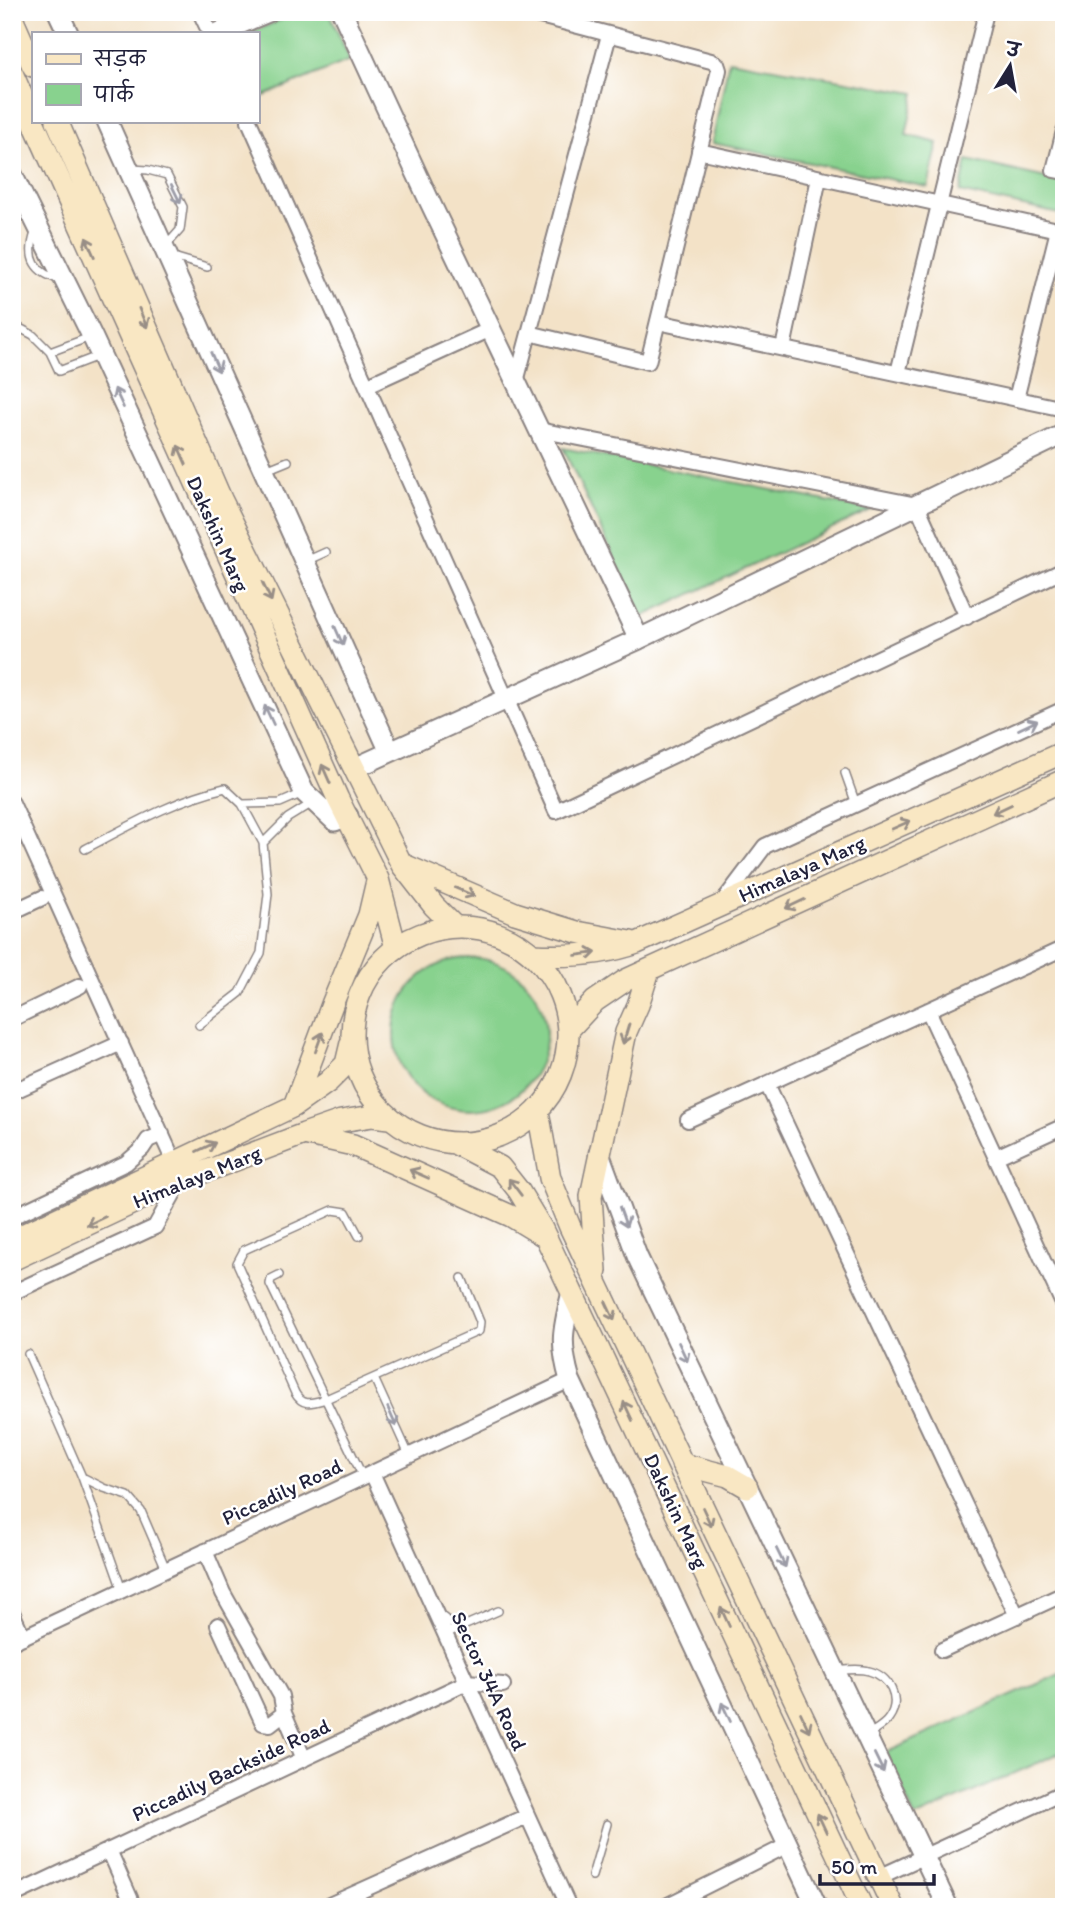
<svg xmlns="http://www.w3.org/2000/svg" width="1076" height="1919" viewBox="0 0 1076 1919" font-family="Itim,'Playpen Sans Deva',sans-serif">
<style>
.green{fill:#88d28e;stroke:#557a64;stroke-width:2}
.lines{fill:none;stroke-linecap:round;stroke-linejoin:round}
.service-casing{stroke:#8a8281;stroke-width:10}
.minor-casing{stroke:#8a8281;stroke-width:18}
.tertiary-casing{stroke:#8a8281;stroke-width:23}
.secondary-casing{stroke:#8a8281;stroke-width:24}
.service{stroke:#fff;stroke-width:7}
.minor{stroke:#fff;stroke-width:14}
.tertiary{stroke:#fff;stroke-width:19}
.secondary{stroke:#f9e7c3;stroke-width:21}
.oneway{stroke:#9c9ca7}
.oneway2{stroke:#988e86}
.labels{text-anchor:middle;stroke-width:5;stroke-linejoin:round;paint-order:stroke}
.street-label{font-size:21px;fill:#22223b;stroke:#fff}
</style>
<rect width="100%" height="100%" fill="#fff"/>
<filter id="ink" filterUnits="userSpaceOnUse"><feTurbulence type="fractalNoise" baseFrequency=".0143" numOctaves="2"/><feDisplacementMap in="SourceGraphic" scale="14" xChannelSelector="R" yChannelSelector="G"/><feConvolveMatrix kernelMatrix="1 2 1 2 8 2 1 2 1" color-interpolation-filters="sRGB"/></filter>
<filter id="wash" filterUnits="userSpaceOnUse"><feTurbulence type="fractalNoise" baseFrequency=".00686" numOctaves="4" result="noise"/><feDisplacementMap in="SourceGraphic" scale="28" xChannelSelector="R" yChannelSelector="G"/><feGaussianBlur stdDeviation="1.57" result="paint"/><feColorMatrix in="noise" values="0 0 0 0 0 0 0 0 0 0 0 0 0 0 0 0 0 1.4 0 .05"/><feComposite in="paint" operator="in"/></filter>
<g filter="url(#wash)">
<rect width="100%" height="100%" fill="#f3e2c7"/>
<path class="green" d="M 299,12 L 329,12 L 350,60 L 257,99 L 257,33 L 250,33 Z
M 729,60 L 915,93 L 906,135 L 938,143 L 928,187 L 712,143 Z
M 967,160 L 1064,182 L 1064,215 L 960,192 Z
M 563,448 L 871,510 L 642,617 Z
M394 1034a76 76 0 1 1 152 0a76 76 0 1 1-152 0Z
M 1064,1672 L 1064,1751 L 915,1818 L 885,1753 Z"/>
</g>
<g filter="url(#ink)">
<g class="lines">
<defs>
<path id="service" d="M 132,169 L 148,170 L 167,175 L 183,207 L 180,230 L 165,247
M 35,233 C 26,259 35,273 61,280
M 170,256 L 207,267
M 12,324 L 33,335 L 50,352 L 90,337
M 50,352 L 59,371 L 98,356
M 266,470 L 288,461
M 306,561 L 326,552
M 845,773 L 856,804
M 242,804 L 280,803 L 303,793
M 263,843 L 288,818 L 314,802
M 85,849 C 129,826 176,799 225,788 L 242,804 L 263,843 L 268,894 L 261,953 L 240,993 L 199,1025
M 359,1236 L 346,1212 L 333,1210 L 244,1250 L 237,1263 L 295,1393 C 303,1407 312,1403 326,1399 L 479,1331 L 480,1322 L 462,1278
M 279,1275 L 271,1279 L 270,1284 L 363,1477
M 28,1354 L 82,1477 L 104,1488 L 128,1496 L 141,1511 L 166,1569
M 374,1378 L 409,1455
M 82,1477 L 122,1590
M 440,1615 L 458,1629
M 445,1634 L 498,1611
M 836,1671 C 846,1670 859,1668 869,1671 C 889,1676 902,1699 889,1718 C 885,1725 875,1730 868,1735
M 592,1876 L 607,1824"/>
<path id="minor" d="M 200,12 L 210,33
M 525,12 L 711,61 L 717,64 L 719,70 L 648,362 L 529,333
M 249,121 L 556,811 L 1064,570
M 1064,131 L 1054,170 L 1064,172
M 699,151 L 1058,230 L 1016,399
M 658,322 L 1064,409
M 783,348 L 819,178
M 898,373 L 986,12
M 516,382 L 609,35
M 368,385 L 491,329
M 539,430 L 917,505 L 967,617
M 12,803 L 174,1162
M 722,903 L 765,846 L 1064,709
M 12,912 L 42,898
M 928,1010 L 1064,1306
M 12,1019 L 80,986
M 767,1084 L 1017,1616
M 12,1092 L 121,1043
M 688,1120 L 1064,948
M 996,1157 L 1064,1126
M 12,1217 L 126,1163 L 142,1149 L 148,1140 L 162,1134
M 12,1293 L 155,1227 L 180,1182
M 372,1473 L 569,1907
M 205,1551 L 223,1593 L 281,1696 L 284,1713 L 270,1724 L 263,1723 L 218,1625
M 12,1612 L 23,1637
M 12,1642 L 570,1380
M 942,1650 L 1064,1594
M 284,1713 L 304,1759
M 109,1850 L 134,1907
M 879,1877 L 1064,1792
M 12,1896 L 467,1682 L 503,1685
M 325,1907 L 527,1816
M 664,1907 L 788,1845"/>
<path id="tertiary" d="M 58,12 L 68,33
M 342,12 L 428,198 L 639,639
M 218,33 L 268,12
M 107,121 L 390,752
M 12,174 L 92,336 L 304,792 L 335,821 L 348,816
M 355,768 L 639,639 L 1064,434
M 599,1153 L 637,1256 L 948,1907
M 572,1292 C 563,1329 559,1342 570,1380 L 817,1907"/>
<path id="secondary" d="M 12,18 L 33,66
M 12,73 L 33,121
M 33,121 L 338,799 L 378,879 L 396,948
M 57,121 L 221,499 L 402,865 L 434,906 L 455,927
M 404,865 L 515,913 L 577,932 L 631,942
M352 1035a108 108 0 1 1 216 0a108 108 0 1 1-216 0Z
M 533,955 C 569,957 603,955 637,943 L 1064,752
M 569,1029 L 595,1001 L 626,980 L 1064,780
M 294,1106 L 333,1002 L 369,915 L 377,881
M 538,1111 L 550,1178 L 570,1227 L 893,1907
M 304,1134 L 353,1145 L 511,1216 L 544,1236
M 456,1144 L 500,1167 L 519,1191 L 542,1229 L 862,1907
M 12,1240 L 294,1106 L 328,1082 L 346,1064 L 351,1043
M 12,1260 L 180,1181 L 304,1134 L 341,1121 L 373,1116 L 389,1118
M 596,1271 L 591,1196 L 626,1032 L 638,1005 L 649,970
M 682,1464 L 728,1476 L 747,1487"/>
</defs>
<use href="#service" class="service-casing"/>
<use href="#minor" class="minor-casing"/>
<use href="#tertiary" class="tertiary-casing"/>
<use href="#secondary" class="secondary-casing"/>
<use href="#service" class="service"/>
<use href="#minor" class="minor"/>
<use href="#tertiary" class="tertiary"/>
<use href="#secondary" class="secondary"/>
</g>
<defs><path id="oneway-shaft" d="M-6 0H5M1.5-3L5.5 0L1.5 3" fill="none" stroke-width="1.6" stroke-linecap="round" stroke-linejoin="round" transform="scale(1.75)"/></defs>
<g class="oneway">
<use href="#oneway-shaft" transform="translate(176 194) rotate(64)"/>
<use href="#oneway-shaft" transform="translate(215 362) rotate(66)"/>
<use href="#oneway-shaft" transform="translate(119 398) rotate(-115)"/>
<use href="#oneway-shaft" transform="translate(339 636) rotate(66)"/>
<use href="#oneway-shaft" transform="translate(269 715) rotate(-115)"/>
<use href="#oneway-shaft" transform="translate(1028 725) rotate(-25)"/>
<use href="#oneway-shaft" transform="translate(623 1217) rotate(70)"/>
<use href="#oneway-shaft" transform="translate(683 1352) rotate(65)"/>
<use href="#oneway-shaft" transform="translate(392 1417) rotate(66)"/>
<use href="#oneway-shaft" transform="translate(781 1558) rotate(64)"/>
<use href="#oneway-shaft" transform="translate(726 1712) rotate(-115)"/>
<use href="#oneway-shaft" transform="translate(879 1763) rotate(64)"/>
</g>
<g class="oneway2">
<use href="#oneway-shaft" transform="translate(90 247) rotate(-114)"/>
<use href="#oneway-shaft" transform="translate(143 318) rotate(67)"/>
<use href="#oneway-shaft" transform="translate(182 455) rotate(-114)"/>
<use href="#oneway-shaft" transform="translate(267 592) rotate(64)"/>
<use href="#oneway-shaft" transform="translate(326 774) rotate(-114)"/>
<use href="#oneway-shaft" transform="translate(1002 809) rotate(155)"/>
<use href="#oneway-shaft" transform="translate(901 825) rotate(-24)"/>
<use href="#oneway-shaft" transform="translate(465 892) rotate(23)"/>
<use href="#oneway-shaft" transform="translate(795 904) rotate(155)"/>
<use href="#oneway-shaft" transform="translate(586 954) rotate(-8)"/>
<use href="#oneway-shaft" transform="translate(626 1034) rotate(107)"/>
<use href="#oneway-shaft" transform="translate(319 1042) rotate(-70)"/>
<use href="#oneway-shaft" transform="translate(206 1147) rotate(-25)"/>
<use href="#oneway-shaft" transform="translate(419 1174) rotate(-156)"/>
<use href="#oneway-shaft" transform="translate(515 1187) rotate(-127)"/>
<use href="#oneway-shaft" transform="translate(96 1221) rotate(155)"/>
<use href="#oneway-shaft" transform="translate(610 1311) rotate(65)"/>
<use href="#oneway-shaft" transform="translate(628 1411) rotate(-115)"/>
<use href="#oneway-shaft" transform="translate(707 1517) rotate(65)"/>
<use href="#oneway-shaft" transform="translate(725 1617) rotate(-115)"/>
<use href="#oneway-shaft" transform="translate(805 1722) rotate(65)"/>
<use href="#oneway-shaft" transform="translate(822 1823) rotate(-115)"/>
</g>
</g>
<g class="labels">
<g class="street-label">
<text transform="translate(218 534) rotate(66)" y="7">Dakshin Marg</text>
<text transform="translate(802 869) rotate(-24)" y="7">Himalaya Marg</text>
<text transform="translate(197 1177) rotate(-22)" y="7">Himalaya Marg</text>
<text transform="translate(282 1492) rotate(-25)" y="7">Piccadily Road</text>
<text transform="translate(676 1511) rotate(65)" y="7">Dakshin Marg</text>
<text transform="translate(489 1681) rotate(65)" y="7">Sector 34A Road</text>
<text transform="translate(231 1770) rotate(-25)" y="7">Piccadily Backside Road</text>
</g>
</g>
<rect width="1076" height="1919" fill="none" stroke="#fff" stroke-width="42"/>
<rect x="32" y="32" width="228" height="91" fill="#ffffff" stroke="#a7a7b1" stroke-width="2"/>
<rect x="46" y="54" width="35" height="10" fill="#f9e7c3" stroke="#a7a7b1" stroke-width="2"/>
<text x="94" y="66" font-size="21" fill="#22223b">सड़क</text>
<rect x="46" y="84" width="35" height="21" fill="#88d28e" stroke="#a7a7b1" stroke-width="2"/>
<text x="94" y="102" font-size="21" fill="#22223b">पार्क</text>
<g transform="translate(1010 66) rotate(11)" stroke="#ffffff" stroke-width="5" paint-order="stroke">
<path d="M0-5L12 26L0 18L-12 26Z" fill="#22223b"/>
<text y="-10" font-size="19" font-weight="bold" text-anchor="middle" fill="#22223b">उ</text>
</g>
<path d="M820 1874v10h114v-10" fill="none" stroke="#22223b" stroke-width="3.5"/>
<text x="831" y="1874" font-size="21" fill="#22223b" stroke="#ffffff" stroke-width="5" paint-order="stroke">50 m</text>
</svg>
